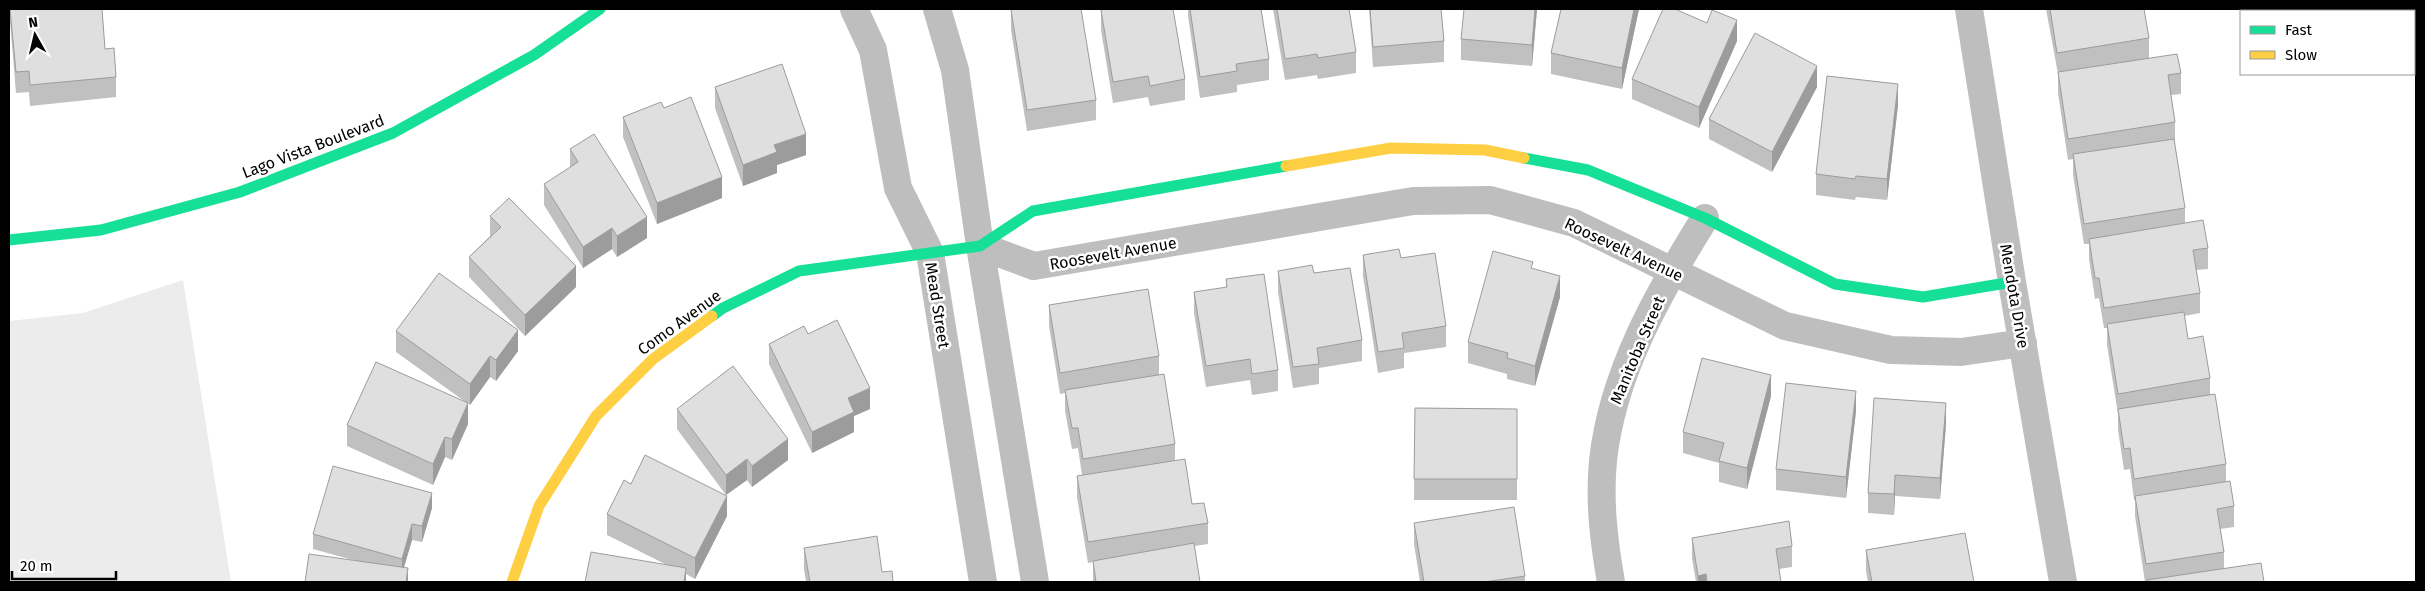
<svg xmlns="http://www.w3.org/2000/svg" width="2425" height="591" viewBox="0 0 2425 591" font-family="'Fira Sans',sans-serif">
<style>
.green{fill:#ececec}
.lines{fill:none;stroke-linecap:round;stroke-linejoin:round}
.street{stroke:#bebebe;stroke-width:28}
.fast{stroke:#16e098;stroke-width:11}
.slow{stroke:#ffcf43;stroke-width:11}
.wall{fill:#c0c0c0}
.shaded-wall{fill:#9c9c9c}
.building{fill:#dfdfdf;stroke:#9c9c9c}
.labels{text-anchor:middle;stroke-width:5;stroke-linejoin:round;paint-order:stroke}
.street-label{font-size:16px;fill:#000;stroke:#fff}
</style>
<rect width="100%" height="100%" fill="#fff"/>
<path class="green" d="M 183,280 L 231,582 L 9,582 L 9,321 L 83,313 Z"/>
<g class="lines">
<path class="street" d="M 854,9 L 873,50 L 898,188 L 930,253 L 983,582
M 937,9 L 955,70 L 980,246 L 1035,582
M 1969,9 L 2012,282 L 2063,582
M 980,246 L 1034,266 L 1413,201 L 1490,200 L 1574,223 L 1785,326 L 1891,350 L 1961,352 L 2023,343
M 1611,582 C 1604,542 1599,502 1603,461 C 1612,373 1659,292 1705,218"/>
<path class="fast" d="M 1524,158 L 1588,170 L 1705,218 L 1835,284 L 1923,297 L 2012,282
M 9,240 L 101,230 L 240,192 L 393,133 L 534,55 L 600,9
M 712,316 L 723,308 L 799,271 L 980,246 L 1033,211 L 1286,166"/>
<path class="slow" d="M 1286,166 L 1391,148 L 1485,150 L 1524,158
M 512,582 L 539,506 L 596,416 L 653,359 L 712,316"/>
</g>
<path class="wall" d="M 9,9 L 102,9 L 105,49 L 116,77 L 116,97 L 30,106 L 29,92 L 16,93 Z
M 1188,9 L 1261,9 L 1269,59 L 1269,80 L 1237,85 L 1237,92 L 1200,98 L 1188,16 Z
M 1273,9 L 1349,9 L 1356,52 L 1356,73 L 1318,79 L 1317,75 L 1285,80 Z
M 1369,9 L 1441,9 L 1444,41 L 1444,62 L 1373,67 Z
M 1537,9 L 1532,66 L 1461,60 L 1461,39 Z
M 1561,9 L 1639,9 L 1622,89 L 1551,74 L 1551,53 Z
M 2046,9 L 2144,9 L 2149,38 L 2149,58 L 2181,73 L 2181,94 L 2171,95 L 2175,122 L 2175,142 L 2174,143 L 2185,208 L 2185,223 L 2208,248 L 2208,269 L 2196,270 L 2200,293 L 2200,313 L 2184,316 L 2188,339 L 2210,378 L 2210,394 L 2226,464 L 2226,482 L 2234,506 L 2234,527 L 2220,529 L 2224,552 L 2224,568 L 2264,582 L 2145,582 L 2135,516 L 2135,500 L 2134,500 L 2130,469 L 2124,470 L 2118,430 L 2118,414 L 2107,345 L 2107,328 L 2104,328 L 2099,298 L 2095,299 L 2089,259 L 2089,244 L 2084,244 L 2073,175 L 2073,159 L 2068,160 L 2058,93 L 2058,74 Z
M 1011,10 L 1096,100 L 1096,120 L 1027,131 L 1011,30 Z
M 1101,10 L 1185,79 L 1185,100 L 1150,106 L 1148,97 L 1113,103 L 1101,30 Z
M 1737,41 L 1699,128 L 1632,99 L 1632,79 Z
M 715,87 L 806,155 L 777,165 L 777,173 L 743,186 L 715,108 Z
M 1817,87 L 1772,172 L 1709,139 L 1709,119 Z
M 1898,105 L 1887,200 L 1856,197 L 1855,200 L 1816,195 L 1816,174 Z
M 664,108 L 722,198 L 657,224 L 623,137 L 623,117 Z
M 570,149 L 647,238 L 617,257 L 612,249 L 583,268 L 544,205 L 544,184 L 570,168 Z
M 490,216 L 576,287 L 525,336 L 469,277 L 469,257 L 490,236 Z
M 1363,255 L 1401,258 L 1446,326 L 1446,347 L 1404,353 L 1404,368 L 1378,373 L 1363,276 Z
M 1533,269 L 1560,297 L 1535,386 L 1507,379 L 1507,374 L 1468,363 L 1468,342 Z
M 1278,271 L 1314,273 L 1362,340 L 1362,361 L 1319,368 L 1319,384 L 1293,388 L 1278,292 Z
M 1226,279 L 1278,370 L 1278,391 L 1252,395 L 1250,380 L 1206,387 L 1194,313 L 1194,292 L 1226,288 Z
M 1049,305 L 1159,356 L 1159,375 L 1175,444 L 1175,460 L 1192,504 L 1208,523 L 1208,544 L 1194,546 L 1200,582 L 1093,582 L 1093,562 L 1088,563 L 1077,497 L 1077,476 L 1082,475 L 1078,448 L 1072,449 L 1065,411 L 1065,393 L 1060,394 L 1049,326 Z
M 396,331 L 518,351 L 496,381 L 490,377 L 470,405 L 468,403 L 468,424 L 452,460 L 445,457 L 433,485 L 347,446 L 347,425 L 467,403 L 396,352 Z
M 808,334 L 870,409 L 854,416 L 854,432 L 812,453 L 769,364 L 769,344 Z
M 1771,396 L 1747,489 L 1719,482 L 1719,463 L 1683,453 L 1683,432 Z
M 1415,408 L 1517,409 L 1517,500 L 1414,500 Z
M 677,409 L 788,460 L 752,487 L 747,480 L 726,495 L 727,516 L 695,579 L 686,574 L 686,582 L 667,565 L 607,535 L 607,514 L 726,495 L 677,429 Z
M 1856,411 L 1846,498 L 1776,490 L 1776,469 Z
M 1946,424 L 1940,499 L 1895,496 L 1894,515 L 1868,513 L 1868,493 Z
M 432,508 L 422,542 L 412,540 L 404,567 L 408,582 L 353,560 L 313,549 L 313,534 Z
M 1414,523 L 1525,576 L 1525,582 L 1420,582 L 1414,544 Z
M 1692,538 L 1792,546 L 1792,567 L 1779,569 L 1781,582 L 1696,582 L 1692,558 Z
M 804,548 L 882,572 L 893,582 L 806,582 L 804,569 Z
M 1866,550 L 1974,582 L 1868,582 L 1866,571 Z"/>
<path class="shaded-wall" d="M 1535,9 L 1537,9 L 1532,66 L 1532,45 Z
M 1634,9 L 1639,9 L 1622,89 L 1622,68 Z
M 1737,20 L 1737,41 L 1699,128 L 1699,107 Z
M 1817,66 L 1817,87 L 1772,172 L 1772,152 Z
M 1898,84 L 1898,105 L 1887,200 L 1887,179 Z
M 806,134 L 806,155 L 777,165 L 777,173 L 743,186 L 743,165 L 774,145 Z
M 722,177 L 722,198 L 657,224 L 657,203 Z
M 647,217 L 647,238 L 617,257 L 617,236 Z
M 612,228 L 612,249 L 583,268 L 583,247 Z
M 576,266 L 576,287 L 525,336 L 525,315 Z
M 1560,276 L 1560,297 L 1535,386 L 1535,366 Z
M 518,330 L 518,351 L 496,381 L 496,360 Z
M 490,356 L 490,377 L 470,405 L 470,384 Z
M 1771,375 L 1771,396 L 1747,489 L 1747,468 Z
M 870,388 L 870,409 L 854,416 L 854,432 L 812,453 L 812,432 L 848,398 Z
M 1856,391 L 1856,411 L 1846,498 L 1846,477 Z
M 468,403 L 468,424 L 452,460 L 452,439 Z
M 1946,403 L 1946,424 L 1940,499 L 1940,478 Z
M 445,437 L 445,457 L 433,485 L 433,464 Z
M 788,439 L 788,460 L 752,487 L 752,466 Z
M 747,459 L 747,480 L 726,495 L 726,475 Z
M 1895,475 L 1895,496 L 1894,515 L 1894,494 Z
M 432,493 L 432,508 L 422,542 L 422,526 Z
M 727,496 L 727,516 L 695,579 L 695,558 Z
M 412,524 L 412,540 L 402,574 L 402,559 Z
M 408,568 L 408,582 L 406,582 Z
M 686,568 L 686,582 L 684,582 Z
M 1706,574 L 1706,582 L 1698,582 L 1698,576 Z"/>
<path class="building" d="M 10,9 L 102,9 L 105,49 L 114,48 L 116,77 L 30,85 L 29,71 L 16,72 Z
M 1015,9 L 1081,9 L 1096,100 L 1027,110 L 1011,10 Z
M 1106,9 L 1173,9 L 1185,79 L 1150,86 L 1148,76 L 1113,82 L 1101,10 Z
M 1190,9 L 1261,9 L 1269,59 L 1236,64 L 1237,71 L 1200,77 Z
M 1277,9 L 1349,9 L 1356,52 L 1318,58 L 1317,54 L 1285,59 Z
M 1370,9 L 1441,9 L 1444,41 L 1373,47 Z
M 1464,9 L 1535,9 L 1532,45 L 1461,39 Z
M 1561,9 L 1634,9 L 1622,68 L 1551,53 Z
M 1663,9 L 1675,9 L 1707,23 L 1712,10 L 1737,20 L 1699,107 L 1632,79 Z
M 2050,9 L 2144,9 L 2149,38 L 2057,53 Z
M 1755,33 L 1817,66 L 1772,152 L 1709,119 Z
M 2177,54 L 2181,73 L 2168,75 L 2175,122 L 2068,139 L 2058,72 Z
M 782,64 L 806,134 L 774,145 L 777,152 L 743,165 L 715,87 Z
M 1827,76 L 1898,84 L 1887,179 L 1856,176 L 1855,179 L 1816,174 Z
M 691,97 L 722,177 L 657,203 L 623,117 L 661,102 L 664,108 Z
M 594,134 L 647,217 L 617,236 L 612,228 L 583,247 L 544,184 L 578,162 L 570,149 Z
M 2174,139 L 2185,208 L 2084,224 L 2073,154 Z
M 509,198 L 576,266 L 525,315 L 469,257 L 501,227 L 490,216 Z
M 2203,220 L 2208,248 L 2193,250 L 2200,293 L 2104,308 L 2099,278 L 2095,278 L 2089,239 Z
M 1399,249 L 1401,258 L 1435,253 L 1446,326 L 1402,333 L 1404,348 L 1378,352 L 1363,255 Z
M 1493,251 L 1533,262 L 1531,268 L 1560,276 L 1535,366 L 1507,358 L 1508,353 L 1468,342 Z
M 1312,265 L 1314,273 L 1350,268 L 1362,340 L 1317,348 L 1319,364 L 1293,367 L 1278,271 Z
M 439,273 L 518,330 L 496,360 L 490,356 L 470,384 L 396,331 Z
M 1264,274 L 1278,370 L 1252,374 L 1250,359 L 1206,366 L 1194,292 L 1227,287 L 1226,279 Z
M 1148,289 L 1159,356 L 1060,373 L 1049,305 Z
M 2184,312 L 2188,339 L 2203,336 L 2210,378 L 2118,394 L 2107,324 Z
M 837,320 L 870,388 L 848,398 L 854,412 L 812,432 L 769,344 L 804,326 L 808,334 Z
M 1702,358 L 1771,375 L 1747,468 L 1719,461 L 1724,443 L 1683,432 Z
M 376,362 L 468,403 L 452,439 L 445,437 L 433,464 L 347,425 Z
M 733,366 L 788,439 L 752,466 L 747,459 L 726,475 L 677,409 Z
M 1164,374 L 1175,444 L 1083,459 L 1078,428 L 1072,428 L 1065,390 Z
M 1786,383 L 1856,391 L 1846,477 L 1776,469 Z
M 2215,394 L 2226,464 L 2134,479 L 2130,448 L 2124,449 L 2118,409 Z
M 1874,398 L 1946,403 L 1940,478 L 1895,475 L 1894,494 L 1868,493 Z
M 1415,408 L 1517,409 L 1517,479 L 1414,479 Z
M 645,455 L 727,496 L 695,558 L 607,514 L 624,480 L 631,484 Z
M 1185,459 L 1192,504 L 1204,503 L 1208,523 L 1088,542 L 1077,476 Z
M 333,466 L 432,493 L 422,526 L 412,524 L 402,559 L 313,534 Z
M 2230,481 L 2234,506 L 2217,509 L 2224,552 L 2146,564 L 2135,496 Z
M 1514,507 L 1525,576 L 1484,582 L 1424,582 L 1414,523 Z
M 1789,521 L 1792,546 L 1776,549 L 1781,582 L 1707,582 L 1706,574 L 1698,576 L 1692,538 Z
M 1965,533 L 1974,582 L 1872,582 L 1866,550 Z
M 877,536 L 882,572 L 892,571 L 893,582 L 810,582 L 804,548 Z
M 1194,543 L 1200,582 L 1096,582 L 1093,561 Z
M 591,552 L 686,568 L 684,582 L 585,582 Z
M 309,554 L 408,568 L 406,582 L 305,582 Z
M 2261,563 L 2264,582 L 2147,582 L 2147,580 Z"/>
<g class="labels">
<g class="street-label">
<text transform="translate(313 146) rotate(-21)" y="6">Lago Vista Boulevard</text>
<text transform="translate(1624 249) rotate(25)" y="6">Roosevelt Avenue</text>
<text transform="translate(1113 253) rotate(-10)" y="6">Roosevelt Avenue</text>
<text transform="translate(2015 296) rotate(80)" y="6">Mendota Drive</text>
<text transform="translate(938 305) rotate(81)" y="6">Mead Street</text>
<text transform="translate(679 322) rotate(-36)" y="6">Como Avenue</text>
<text transform="translate(1637 350) rotate(-67)" y="6">Manitoba Street</text>
</g>
</g>
<rect width="2425" height="591" fill="none" stroke="#000000" stroke-width="20"/>
<rect x="2240" y="10" width="175" height="65" fill="#ffffff" stroke="#999999"/>
<rect x="2250" y="26" width="25" height="8" fill="#16e098" stroke="#999999"/>
<text x="2285" y="35" font-size="15" fill="#000000">Fast</text>
<rect x="2250" y="51" width="25" height="8" fill="#ffcf43" stroke="#999999"/>
<text x="2285" y="60" font-size="15" fill="#000000">Slow</text>
<g transform="translate(35 35) rotate(352)" stroke="#ffffff" stroke-width="4" paint-order="stroke">
<path d="M0-4L9 19L0 12L-9 19Z" fill="#000000"/>
<text y="-8" font-size="14" font-weight="bold" text-anchor="middle" fill="#000000">N</text>
</g>
<path d="M12 571v8h104v-8" fill="none" stroke="#000000" stroke-width="2.5"/>
<text x="20" y="571" font-size="15" fill="#000000" stroke="#ffffff" stroke-width="4" paint-order="stroke">20 m</text>
</svg>
